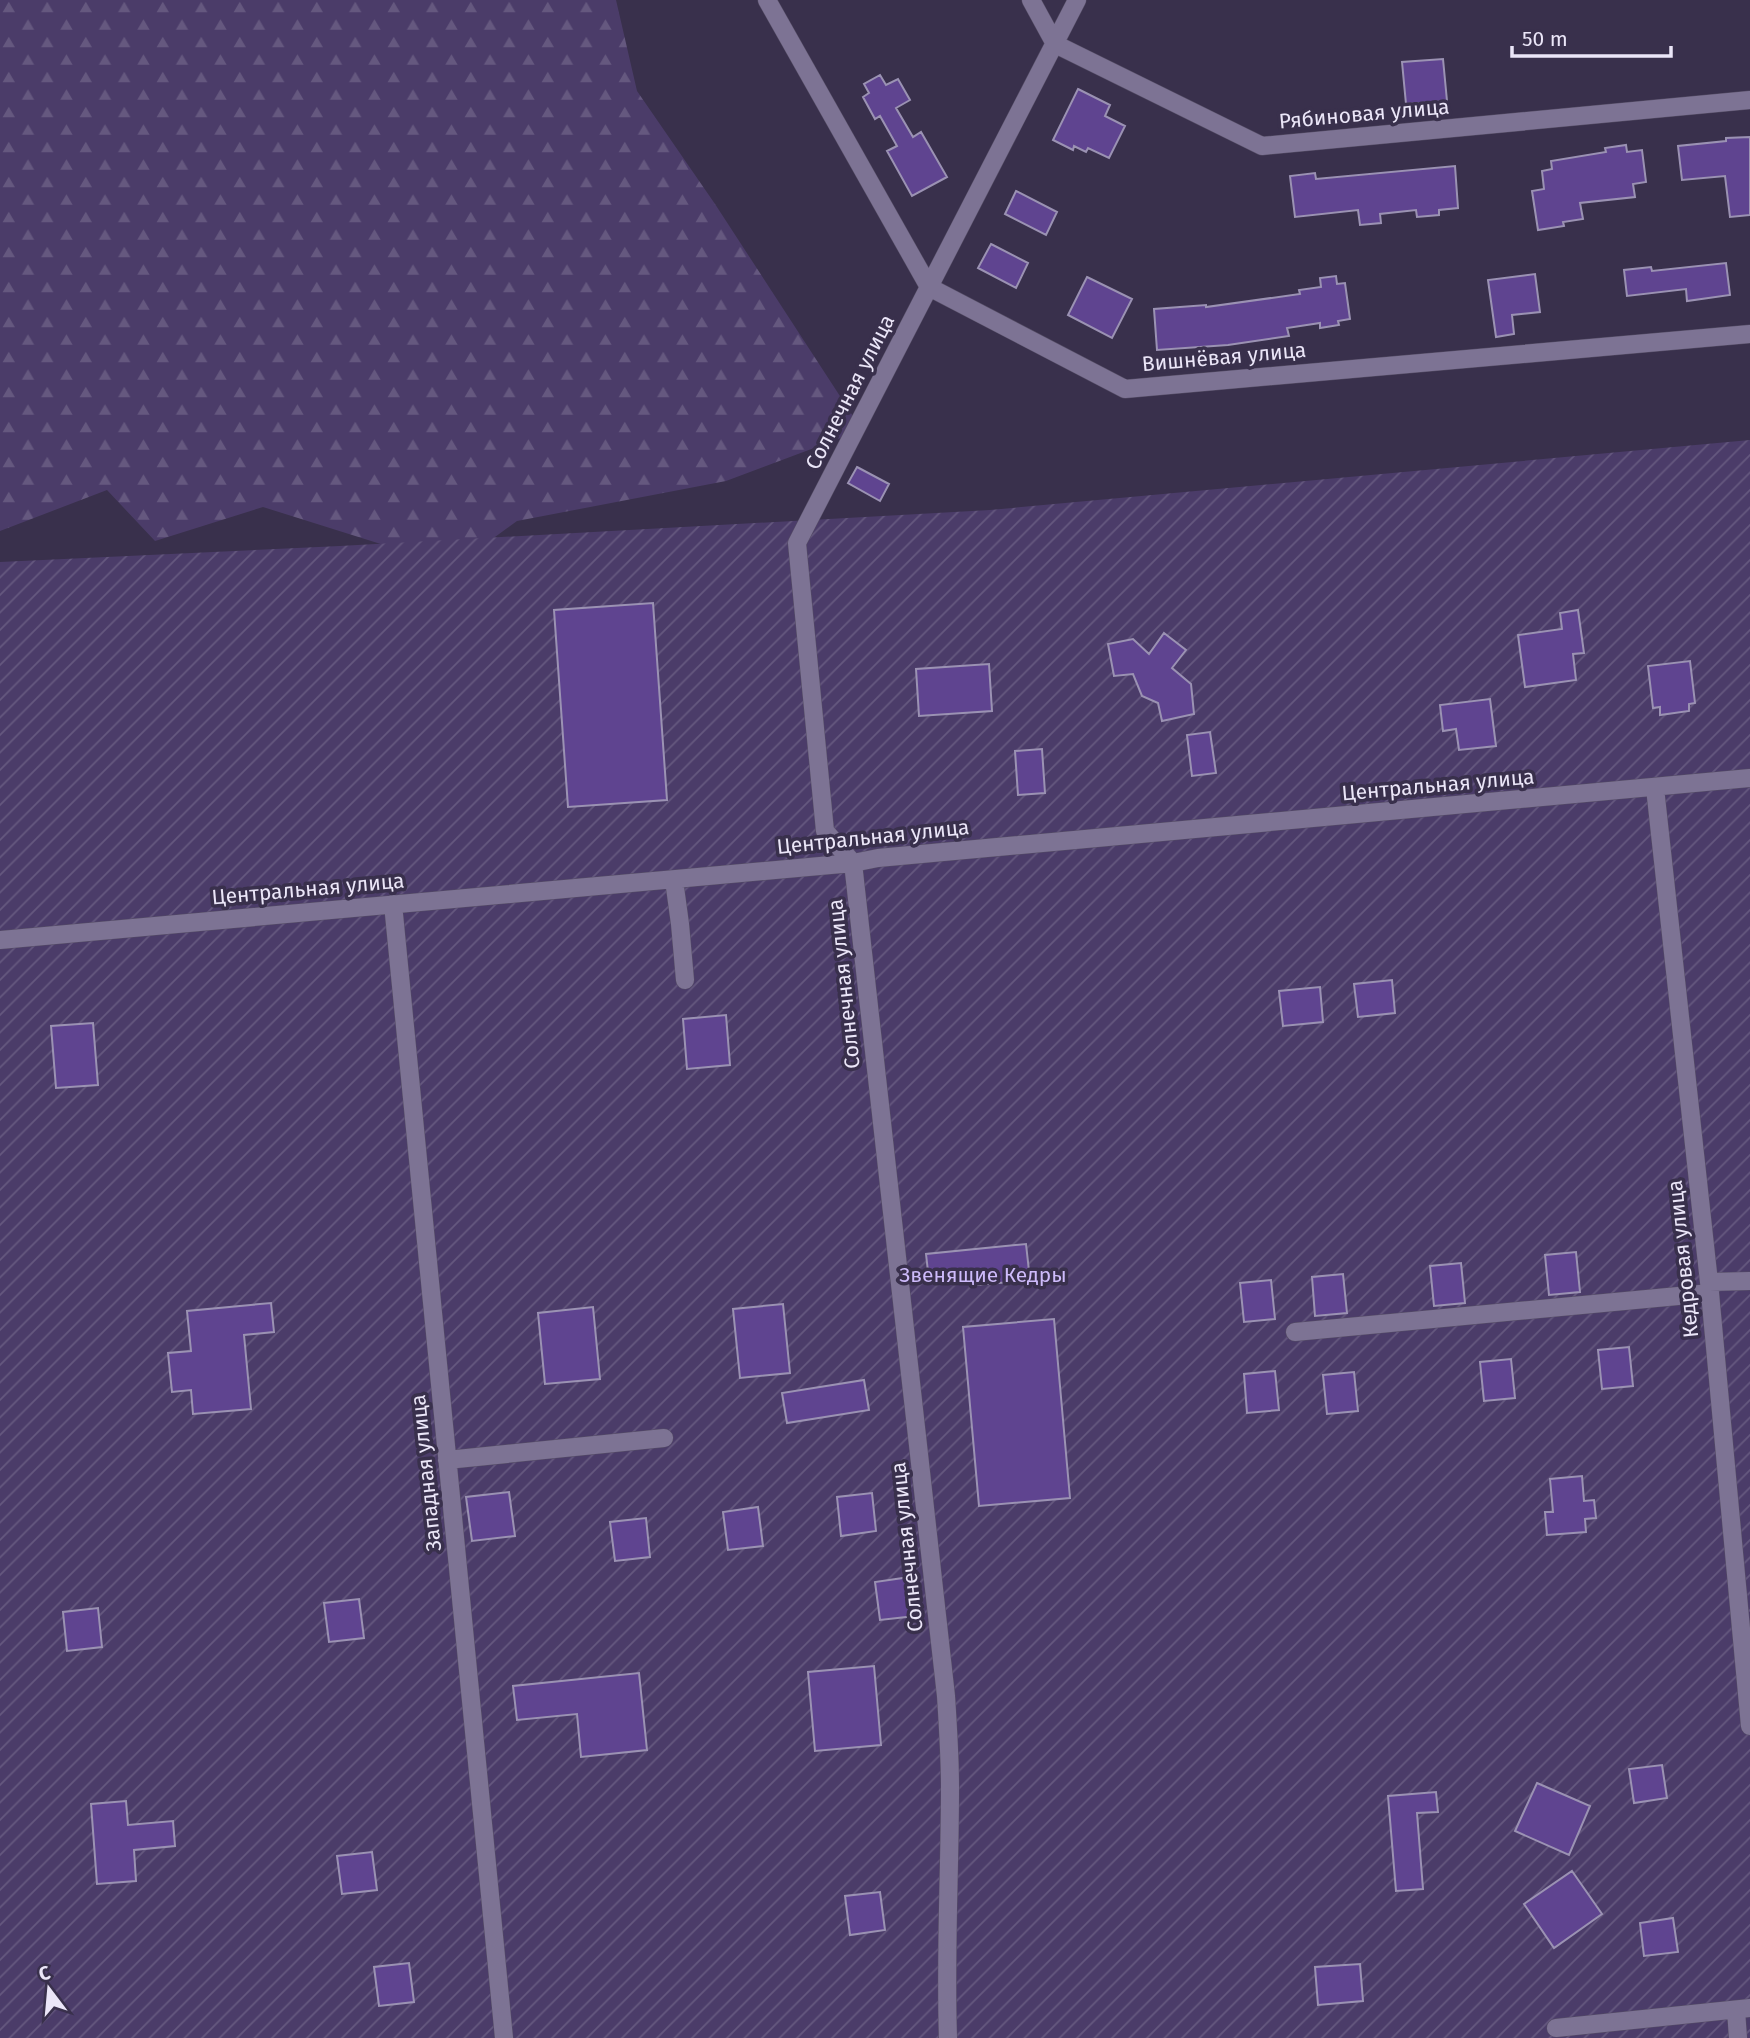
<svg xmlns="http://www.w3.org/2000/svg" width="1750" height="2038" viewBox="0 0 1750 2038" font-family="'Fira Sans',sans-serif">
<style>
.forest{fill:url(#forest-firs)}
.garden{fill:url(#garden-furrows)}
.building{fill:#5f4490;stroke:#9b92b3;stroke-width:2}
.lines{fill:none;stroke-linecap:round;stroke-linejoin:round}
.minor-casing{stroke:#554d65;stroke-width:19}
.minor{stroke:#7d7394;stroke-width:18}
.labels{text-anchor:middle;stroke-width:7;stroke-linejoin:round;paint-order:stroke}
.street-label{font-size:21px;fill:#ebe6f8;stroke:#39304c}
.park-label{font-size:21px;fill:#cebbfb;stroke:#39304c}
</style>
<defs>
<pattern id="forest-firs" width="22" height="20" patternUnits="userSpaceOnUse" patternTransform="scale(1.75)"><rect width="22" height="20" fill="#4b3c69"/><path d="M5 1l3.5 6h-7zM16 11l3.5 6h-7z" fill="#65587f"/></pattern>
<pattern id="garden-furrows" width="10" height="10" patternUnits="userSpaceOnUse" patternTransform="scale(1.75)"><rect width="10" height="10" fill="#4b3c69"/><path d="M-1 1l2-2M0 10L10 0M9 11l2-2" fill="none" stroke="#65587f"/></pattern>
</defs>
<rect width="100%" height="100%" fill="#39304c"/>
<path class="forest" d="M 0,0 L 616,0 L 637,91 L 715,204 L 862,430 L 726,481 L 517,521 L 454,567 L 263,507 L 155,541 L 107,490 L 0,531 Z"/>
<path class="garden" d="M 1750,440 L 1750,2038 L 0,2038 L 0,562 L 340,546 L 990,510 Z"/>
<path class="building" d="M 1443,59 L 1447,101 L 1406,104 L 1402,62 Z
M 880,75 L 886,85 L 898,79 L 910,100 L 896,108 L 913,137 L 921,132 L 947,177 L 912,196 L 887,151 L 897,146 L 880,116 L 875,119 L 863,97 L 869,93 L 864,84 Z
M 1078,89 L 1110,105 L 1105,116 L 1125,126 L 1109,158 L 1088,148 L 1086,152 L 1074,146 L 1073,150 L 1053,140 Z
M 1750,137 L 1750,215 L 1730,217 L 1725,176 L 1682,180 L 1678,146 L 1726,141 L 1726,138 Z
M 1626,145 L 1627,152 L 1642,150 L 1646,182 L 1633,184 L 1635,197 L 1580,203 L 1583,219 L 1563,222 L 1564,226 L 1538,230 L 1532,191 L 1544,189 L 1542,171 L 1552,169 L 1551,161 L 1606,152 L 1605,148 Z
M 1455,166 L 1458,208 L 1439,210 L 1439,215 L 1417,217 L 1416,210 L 1380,214 L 1381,223 L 1360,225 L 1358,210 L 1295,217 L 1290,176 L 1315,173 L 1316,179 Z
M 1016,191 L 1057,212 L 1046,235 L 1005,214 Z
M 991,244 L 1028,263 L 1016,288 L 978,268 Z
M 1726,263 L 1730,295 L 1687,301 L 1686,289 L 1627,296 L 1624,270 L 1651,267 L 1652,271 Z
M 1535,274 L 1540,312 L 1512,315 L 1514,334 L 1496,337 L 1488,280 Z
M 1336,276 L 1337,284 L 1345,283 L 1350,319 L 1338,321 L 1339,325 L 1320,328 L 1320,323 L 1287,328 L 1289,336 L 1228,345 L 1157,350 L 1154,309 L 1206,305 L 1206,307 L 1300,294 L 1299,290 L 1321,287 L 1320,278 Z
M 1087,277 L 1132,299 L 1112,338 L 1068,315 Z
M 857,467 L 889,484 L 880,501 L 848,483 Z
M 653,603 L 667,800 L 568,807 L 554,610 Z
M 1578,610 L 1584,653 L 1573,654 L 1576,680 L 1525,687 L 1518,635 L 1562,629 L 1560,613 Z
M 1164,633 L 1186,650 L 1172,668 L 1191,684 L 1194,714 L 1162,721 L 1158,703 L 1142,696 L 1133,674 L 1114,676 L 1108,644 L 1133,639 L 1149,654 Z
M 1690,661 L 1695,703 L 1689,704 L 1689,711 L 1660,715 L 1660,707 L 1653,708 L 1648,666 Z
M 989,664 L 992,711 L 919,716 L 916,669 Z
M 1490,699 L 1496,746 L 1459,750 L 1456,729 L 1443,731 L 1440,705 Z
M 1210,732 L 1216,773 L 1192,776 L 1187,735 Z
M 1042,749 L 1045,793 L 1018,795 L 1015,751 Z
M 1392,980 L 1395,1013 L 1358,1017 L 1354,984 Z
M 1320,987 L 1323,1022 L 1283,1026 L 1279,991 Z
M 726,1015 L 730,1065 L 687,1069 L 683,1019 Z
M 93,1023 L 98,1085 L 56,1088 L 51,1026 Z
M 1026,1244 L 1030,1280 L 977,1285 L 976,1275 L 929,1280 L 926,1254 Z
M 1576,1252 L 1580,1292 L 1549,1295 L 1545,1255 Z
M 1461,1263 L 1465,1303 L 1434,1306 L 1430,1266 Z
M 1343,1274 L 1347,1313 L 1315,1316 L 1312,1277 Z
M 1271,1280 L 1275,1319 L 1244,1322 L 1240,1283 Z
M 271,1303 L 274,1332 L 244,1335 L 251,1409 L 193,1414 L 191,1390 L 172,1392 L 168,1353 L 191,1351 L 187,1311 Z
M 783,1304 L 790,1373 L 740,1378 L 733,1309 Z
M 593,1307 L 600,1379 L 545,1384 L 538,1313 Z
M 1054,1319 L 1070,1498 L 979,1506 L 963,1327 Z
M 1629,1347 L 1633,1386 L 1602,1389 L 1598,1350 Z
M 1511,1359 L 1515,1398 L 1484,1401 L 1480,1362 Z
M 1275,1371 L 1279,1410 L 1247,1413 L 1244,1374 Z
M 1354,1372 L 1358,1411 L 1327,1414 L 1323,1375 Z
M 864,1380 L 869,1410 L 787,1423 L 782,1393 Z
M 1582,1476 L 1584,1501 L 1594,1500 L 1596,1518 L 1585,1519 L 1586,1532 L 1547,1535 L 1545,1512 L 1553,1512 L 1550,1479 Z
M 509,1492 L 515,1536 L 472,1541 L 466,1497 Z
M 872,1493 L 876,1531 L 841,1536 L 837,1497 Z
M 758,1507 L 763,1546 L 728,1550 L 723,1512 Z
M 646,1518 L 650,1557 L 615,1561 L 610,1522 Z
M 910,1577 L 915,1616 L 880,1620 L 875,1582 Z
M 359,1599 L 364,1638 L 329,1642 L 324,1603 Z
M 98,1608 L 102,1647 L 67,1651 L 63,1612 Z
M 874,1666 L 881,1745 L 815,1751 L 808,1672 Z
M 639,1673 L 647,1750 L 581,1757 L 577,1714 L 517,1720 L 513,1686 Z
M 1662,1765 L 1667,1798 L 1634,1803 L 1629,1769 Z
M 1537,1783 L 1590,1806 L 1569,1855 L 1515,1831 Z
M 1436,1792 L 1438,1812 L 1417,1813 L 1423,1889 L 1396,1891 L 1388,1796 Z
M 126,1801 L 128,1825 L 173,1821 L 175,1846 L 134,1850 L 136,1881 L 97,1884 L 91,1804 Z
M 372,1852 L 377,1890 L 342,1894 L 337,1856 Z
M 1572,1871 L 1602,1914 L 1554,1948 L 1524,1904 Z
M 880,1892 L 885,1930 L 850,1935 L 845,1896 Z
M 1673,1918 L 1678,1952 L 1644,1956 L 1640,1923 Z
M 409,1963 L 414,2002 L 379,2006 L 374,1967 Z
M 1360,1964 L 1363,2001 L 1318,2005 L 1315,1967 Z"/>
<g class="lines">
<defs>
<path id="minor" d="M 767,0 L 929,287 L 1125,389 L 1750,334
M 1031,0 L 1055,44 L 1262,146 L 1750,100
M 1655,788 L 1709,1282 L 1750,1726
M 674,880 L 680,924 L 685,980
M 393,904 L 504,2038
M 0,940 L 853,863 L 878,858 L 1750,778
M 1709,1282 L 1750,1281
M 1295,1332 L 1710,1293
M 447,1460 L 664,1438
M 1736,2010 L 1738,2038
M 1556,2028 L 1750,2008
M 948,2038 C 945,1954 950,1871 950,1787 C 950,1757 948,1727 946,1696 L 853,863 L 825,831 L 797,543 L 1077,0"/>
</defs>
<use href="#minor" class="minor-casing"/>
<use href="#minor" class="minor"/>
</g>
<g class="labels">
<g class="street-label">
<text transform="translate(1364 114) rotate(-5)" y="7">Рябиновая улица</text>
<text transform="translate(1224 357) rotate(-5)" y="7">Вишнёвая улица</text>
<text transform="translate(850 392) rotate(-63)" y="7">Солнечная улица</text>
<text transform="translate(1438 785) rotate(-5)" y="7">Центральная улица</text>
<text transform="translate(873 837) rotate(-6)" y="7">Центральная улица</text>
<text transform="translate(308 889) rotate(-5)" y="7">Центральная улица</text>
<text transform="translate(844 984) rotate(-96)" y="7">Солнечная улица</text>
<text transform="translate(1683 1259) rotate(-96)" y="7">Кедровая улица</text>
<text transform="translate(426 1473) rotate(-96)" y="7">Западная улица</text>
<text transform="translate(907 1547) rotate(-96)" y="7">Солнечная улица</text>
</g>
<g class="park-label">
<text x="983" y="1282">Звенящие Кедры</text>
</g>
</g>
<g transform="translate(49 1989) rotate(344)" stroke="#39304c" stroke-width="5" paint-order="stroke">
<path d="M0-5L12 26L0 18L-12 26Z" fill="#ebe6f8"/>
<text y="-10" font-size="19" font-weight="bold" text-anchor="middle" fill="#ebe6f8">С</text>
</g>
<path d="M1512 46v10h159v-10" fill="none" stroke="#ebe6f8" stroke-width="3.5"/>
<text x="1522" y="46" font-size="21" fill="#ebe6f8" stroke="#39304c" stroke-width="5" paint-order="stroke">50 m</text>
</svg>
